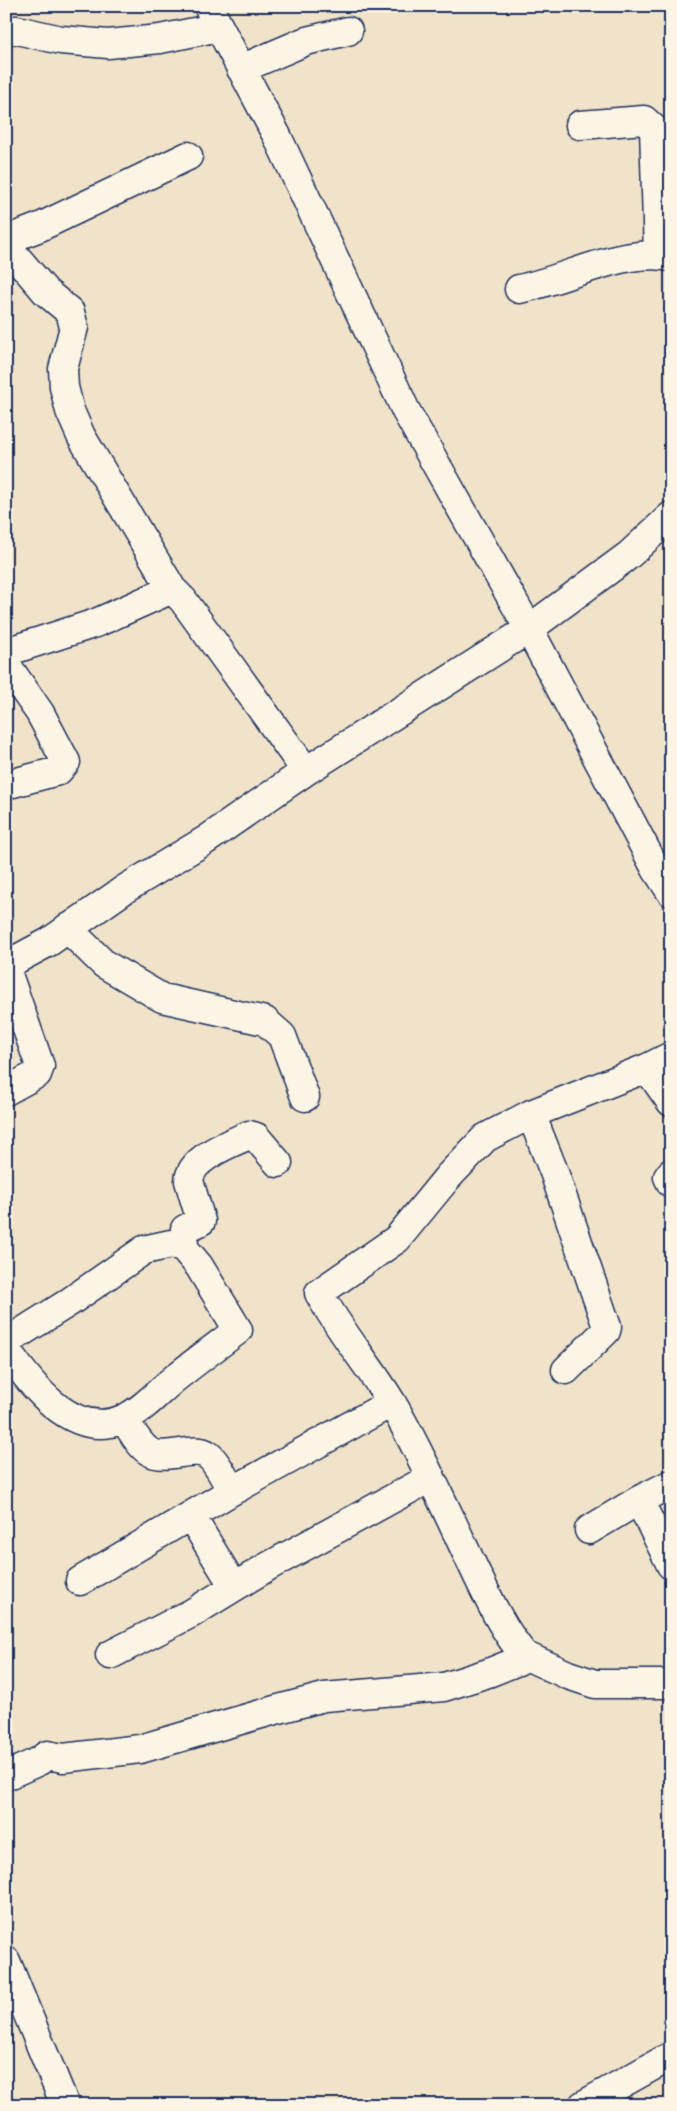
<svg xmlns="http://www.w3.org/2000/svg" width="677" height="2111" viewBox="0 0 677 2111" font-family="Mynerve,sans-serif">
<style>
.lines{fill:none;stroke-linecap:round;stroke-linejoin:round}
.minor-casing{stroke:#1b2f5e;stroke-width:31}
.minor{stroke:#fcf5e5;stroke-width:28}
</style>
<rect width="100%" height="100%" fill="#f0e3ca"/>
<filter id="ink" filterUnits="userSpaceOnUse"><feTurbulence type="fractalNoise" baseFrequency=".02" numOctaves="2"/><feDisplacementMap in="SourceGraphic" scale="10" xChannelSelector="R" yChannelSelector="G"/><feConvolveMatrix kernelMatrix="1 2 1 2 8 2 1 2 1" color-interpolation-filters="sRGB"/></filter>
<g filter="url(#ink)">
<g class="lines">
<defs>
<path id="minor" d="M 208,6 L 277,136 L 406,411 L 529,629 L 656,869 L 671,892
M 6,30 L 17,30 L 61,40 L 108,44 L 160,39 L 219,27
M 241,69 L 306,41 L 348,31
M 580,125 L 644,120 L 654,129 L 658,254
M 6,240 L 40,227 L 188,156
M 6,245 L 46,292 L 70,312 L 74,327 L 63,369 L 64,387 L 70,411 L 81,436 L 172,589 L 183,600 L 306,771
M 519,289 C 566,280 623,247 671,257
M 6,652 L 96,623 L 172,589
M 6,664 L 40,713 L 66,762 L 58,771 L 13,783
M 67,928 L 104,964 L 162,998 L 265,1021 L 282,1036 L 305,1097
M 6,965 L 49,942 L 125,889 L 206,840 L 306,771 L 529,629 L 629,555 L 671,516
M 6,969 L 40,1066 L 37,1074 L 6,1091
M 647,1068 L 671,1102
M 531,1114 L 554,1172 L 607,1327 L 606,1331 L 566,1370
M 671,1173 L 668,1177 L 671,1183
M 183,1247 L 185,1229 L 201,1221 L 189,1181 C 190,1158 231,1143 249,1135 L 256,1137 L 278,1163
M 6,1342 L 68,1303 L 144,1250 L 171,1244 L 183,1247 L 199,1266 L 238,1330 C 217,1346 195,1362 174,1379 C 158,1392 143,1410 123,1419 C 73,1441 31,1385 6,1349
M 124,1419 C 131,1429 139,1446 150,1452 C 167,1461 194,1445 208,1455 C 218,1463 225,1480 232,1491
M 639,1500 L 671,1565
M 191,1516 L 234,1587
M 589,1530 L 639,1500 L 671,1484
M 80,1581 L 232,1491 L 391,1403
M 110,1655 L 192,1613 L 267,1567 L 430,1478
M 524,1655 C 500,1626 486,1593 470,1560 C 445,1508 421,1453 392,1403 C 369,1365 340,1332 319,1293 L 397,1239 L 447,1178 L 485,1138 L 531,1114 L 647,1068 L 671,1056
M 6,1776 L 39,1761 L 47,1755 L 63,1758 L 140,1749 L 275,1710 L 324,1697 L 444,1687 L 488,1673 L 518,1661 L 524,1655 L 568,1675 L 595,1684 L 671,1684
M 6,1961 L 65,2105
M 583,2105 L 671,2056"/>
</defs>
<use href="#minor" class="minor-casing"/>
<use href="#minor" class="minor"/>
</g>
</g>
<rect width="677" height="2111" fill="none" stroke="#fcf5e5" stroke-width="25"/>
<rect x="12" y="12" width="652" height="2086" fill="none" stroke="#1b2f5e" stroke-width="2" filter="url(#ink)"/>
</svg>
